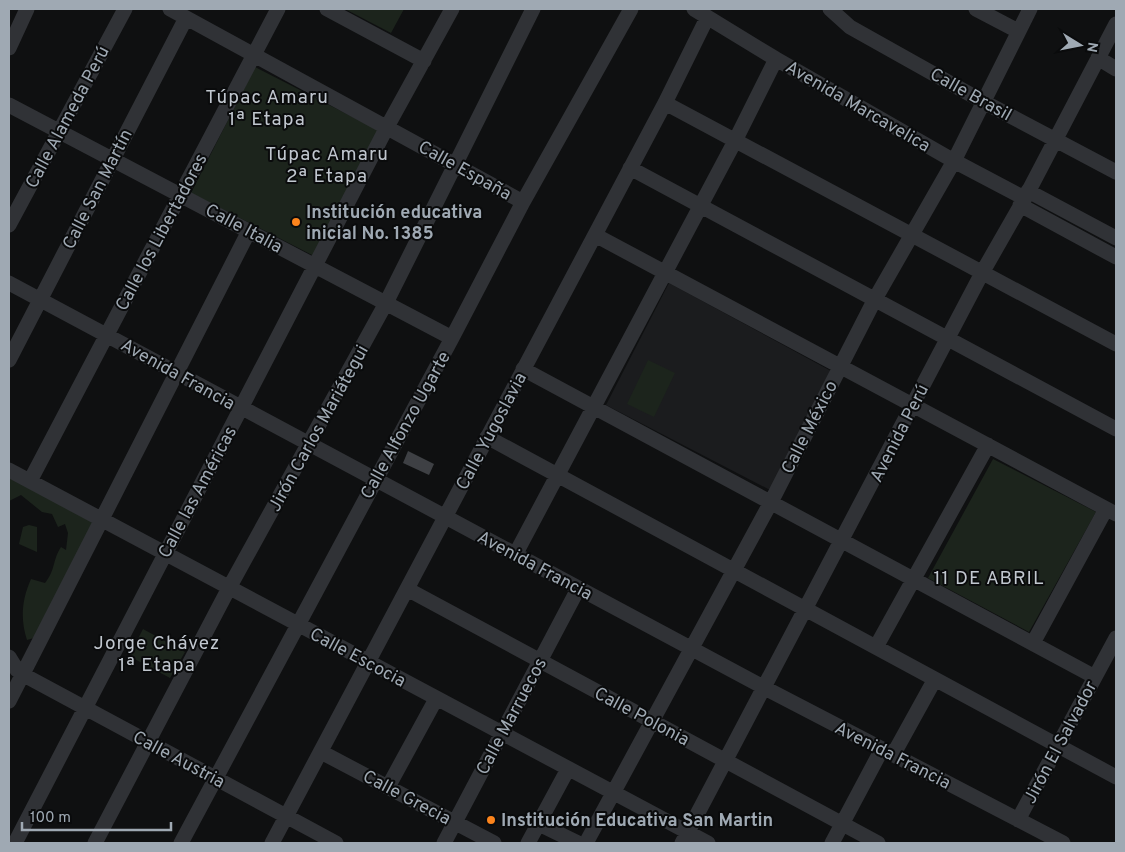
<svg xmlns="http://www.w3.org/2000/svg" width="1125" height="852" viewBox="0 0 1125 852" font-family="Overpass,sans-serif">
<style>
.built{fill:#1b1c1e}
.green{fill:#1c241c}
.building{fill:#3e4044}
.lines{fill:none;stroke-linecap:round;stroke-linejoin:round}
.minor{stroke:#303236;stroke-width:15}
.poi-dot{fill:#fc841c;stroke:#0a0b0c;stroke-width:2}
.labels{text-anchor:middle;stroke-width:4;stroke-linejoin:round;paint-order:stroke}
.street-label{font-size:18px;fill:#9fa9b3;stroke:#0a0b0c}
.poi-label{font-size:18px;font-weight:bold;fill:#9fa9b3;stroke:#0a0b0c;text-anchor:start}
.neighbourhood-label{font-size:19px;letter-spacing:1px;fill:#c1c7cf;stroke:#0a0b0c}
</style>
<rect width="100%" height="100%" fill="#0f1011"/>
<path class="built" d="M 669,283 L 831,371 L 770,490 L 606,405 Z"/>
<path class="green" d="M 345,9 L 404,9 L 391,33 Z
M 255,67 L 378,130 L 314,256 L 191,193 Z
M 648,360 L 675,373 L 654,417 L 627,404 Z
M 993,459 L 1096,512 L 1029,632 L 928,578 Z
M 9,472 L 101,518 L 37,637 L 27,640 C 20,619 22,599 31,579 L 45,583 C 56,569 52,561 61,547 L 66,550 L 68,533 L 65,524 L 58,527 L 52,514 L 42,512 L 21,495 L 9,501 Z
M 29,525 L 37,527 L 37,552 L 19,544 L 23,527 Z
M 143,629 L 185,652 L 170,678 L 129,656 Z"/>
<path class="building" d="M 408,451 L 434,464 L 429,475 L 403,463 Z"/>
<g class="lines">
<path class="minor" d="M 170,9 L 523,202
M 327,9 L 424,61
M 694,9 L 776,59 L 954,161 L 1024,198
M 830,9 L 850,27 L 982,101 L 1116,172
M 976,9 L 1018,31
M 9,48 L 27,9
M 1098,58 L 1116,69
M 665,103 L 1116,344
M 9,105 L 452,338
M 630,168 L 1116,429
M 1028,191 L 1116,238
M 1020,205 L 1116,257
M 9,225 L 125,9
M 595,235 L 1116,514
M 9,283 L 765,688 L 1063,843
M 9,360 L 186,18
M 523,369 L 1095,677
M 487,437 L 1116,777
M 9,470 L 708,843
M 30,481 L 278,9
M 515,555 L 735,141 L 776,59
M 407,589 L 878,843
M 1033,643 L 1106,509
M 876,647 L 988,445
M 9,657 L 17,670 L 22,674 L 336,843
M 9,701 L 249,231
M 321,752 L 494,843
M 893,755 L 935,679
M 388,787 L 436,699
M 1018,820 L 1116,638
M 539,824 L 578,843
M 15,843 L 387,127 L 452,9
M 95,843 L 229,588 L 386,303 L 533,9
M 181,843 L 452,338 L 523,202 L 631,9
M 272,843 L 665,103 L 707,18
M 444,843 L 578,589
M 528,843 L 568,769
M 586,843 L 771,502 L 875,299 L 954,161 L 1030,9
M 682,843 L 982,273 L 1026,196 L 1116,24
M 832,843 L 882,749"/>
</g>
<g class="poi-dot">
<circle cx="296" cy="222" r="5"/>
<circle cx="491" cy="820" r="5"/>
</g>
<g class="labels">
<g class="street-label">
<text transform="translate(971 94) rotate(29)" y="6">Calle Brasil</text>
<text transform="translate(858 106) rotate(30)" y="6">Avenida Marcavelica</text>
<text transform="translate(67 117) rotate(-62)" y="6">Calle Alameda Perú</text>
<text transform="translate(465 170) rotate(29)" y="6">Calle España</text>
<text transform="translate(97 189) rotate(-63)" y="6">Calle San Martín</text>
<text transform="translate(244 228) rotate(28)" y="6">Calle Italia</text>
<text transform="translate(161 232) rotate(-62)" y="6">Calle los Libertadores</text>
<text transform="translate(178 374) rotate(29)" y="6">Avenida Francia</text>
<text transform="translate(405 425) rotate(-61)" y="6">Calle Alfonzo Ugarte</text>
<text transform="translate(809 427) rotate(-63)" y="6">Calle México</text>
<text transform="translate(318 428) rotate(-61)" y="6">Jirón Carlos Mariátegui</text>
<text transform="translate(491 431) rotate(-62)" y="6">Calle Yugoslavia</text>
<text transform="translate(899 433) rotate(-63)" y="6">Avenida Perú</text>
<text transform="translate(197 492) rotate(-62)" y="6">Calle las Américas</text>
<text transform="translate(535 565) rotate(28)" y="6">Avenida Francia</text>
<text transform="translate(358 657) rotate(28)" y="6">Calle Escocia</text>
<text transform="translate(511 716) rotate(-62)" y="6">Calle Marruecos</text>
<text transform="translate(642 716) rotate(28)" y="6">Calle Polonia</text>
<text transform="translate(1060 742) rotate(-62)" y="6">Jirón El Salvador</text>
<text transform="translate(893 755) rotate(27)" y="6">Avenida Francia</text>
<text transform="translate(179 759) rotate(28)" y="6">Calle Austria</text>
<text transform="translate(407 797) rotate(28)" y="6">Calle Grecia</text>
</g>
<g class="poi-label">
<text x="306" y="218">Institución educativa<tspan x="306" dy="21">inicial No. 1385</tspan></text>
<text x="501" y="826">Institución Educativa San Martin</text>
</g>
<g class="neighbourhood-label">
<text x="267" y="103">Túpac Amaru<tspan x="267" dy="22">1ª Etapa</tspan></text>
<text x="327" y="160">Túpac Amaru<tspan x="327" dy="22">2ª Etapa</tspan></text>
<text x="989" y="584">11 DE ABRIL</text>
<text x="157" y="649">Jorge Chávez<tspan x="157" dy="22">1ª Etapa</tspan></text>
</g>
</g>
<rect width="1125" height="852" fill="none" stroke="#9fa9b3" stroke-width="20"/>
<g transform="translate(1080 45) rotate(100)" stroke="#0a0b0c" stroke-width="4" paint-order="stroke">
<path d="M0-4L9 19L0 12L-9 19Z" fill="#9fa9b3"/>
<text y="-8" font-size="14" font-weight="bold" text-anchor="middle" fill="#9fa9b3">N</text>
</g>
<path d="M22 822v8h149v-8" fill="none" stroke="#9fa9b3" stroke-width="2.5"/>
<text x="30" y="822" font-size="15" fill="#9fa9b3" stroke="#0a0b0c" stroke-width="4" paint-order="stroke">100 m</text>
</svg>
